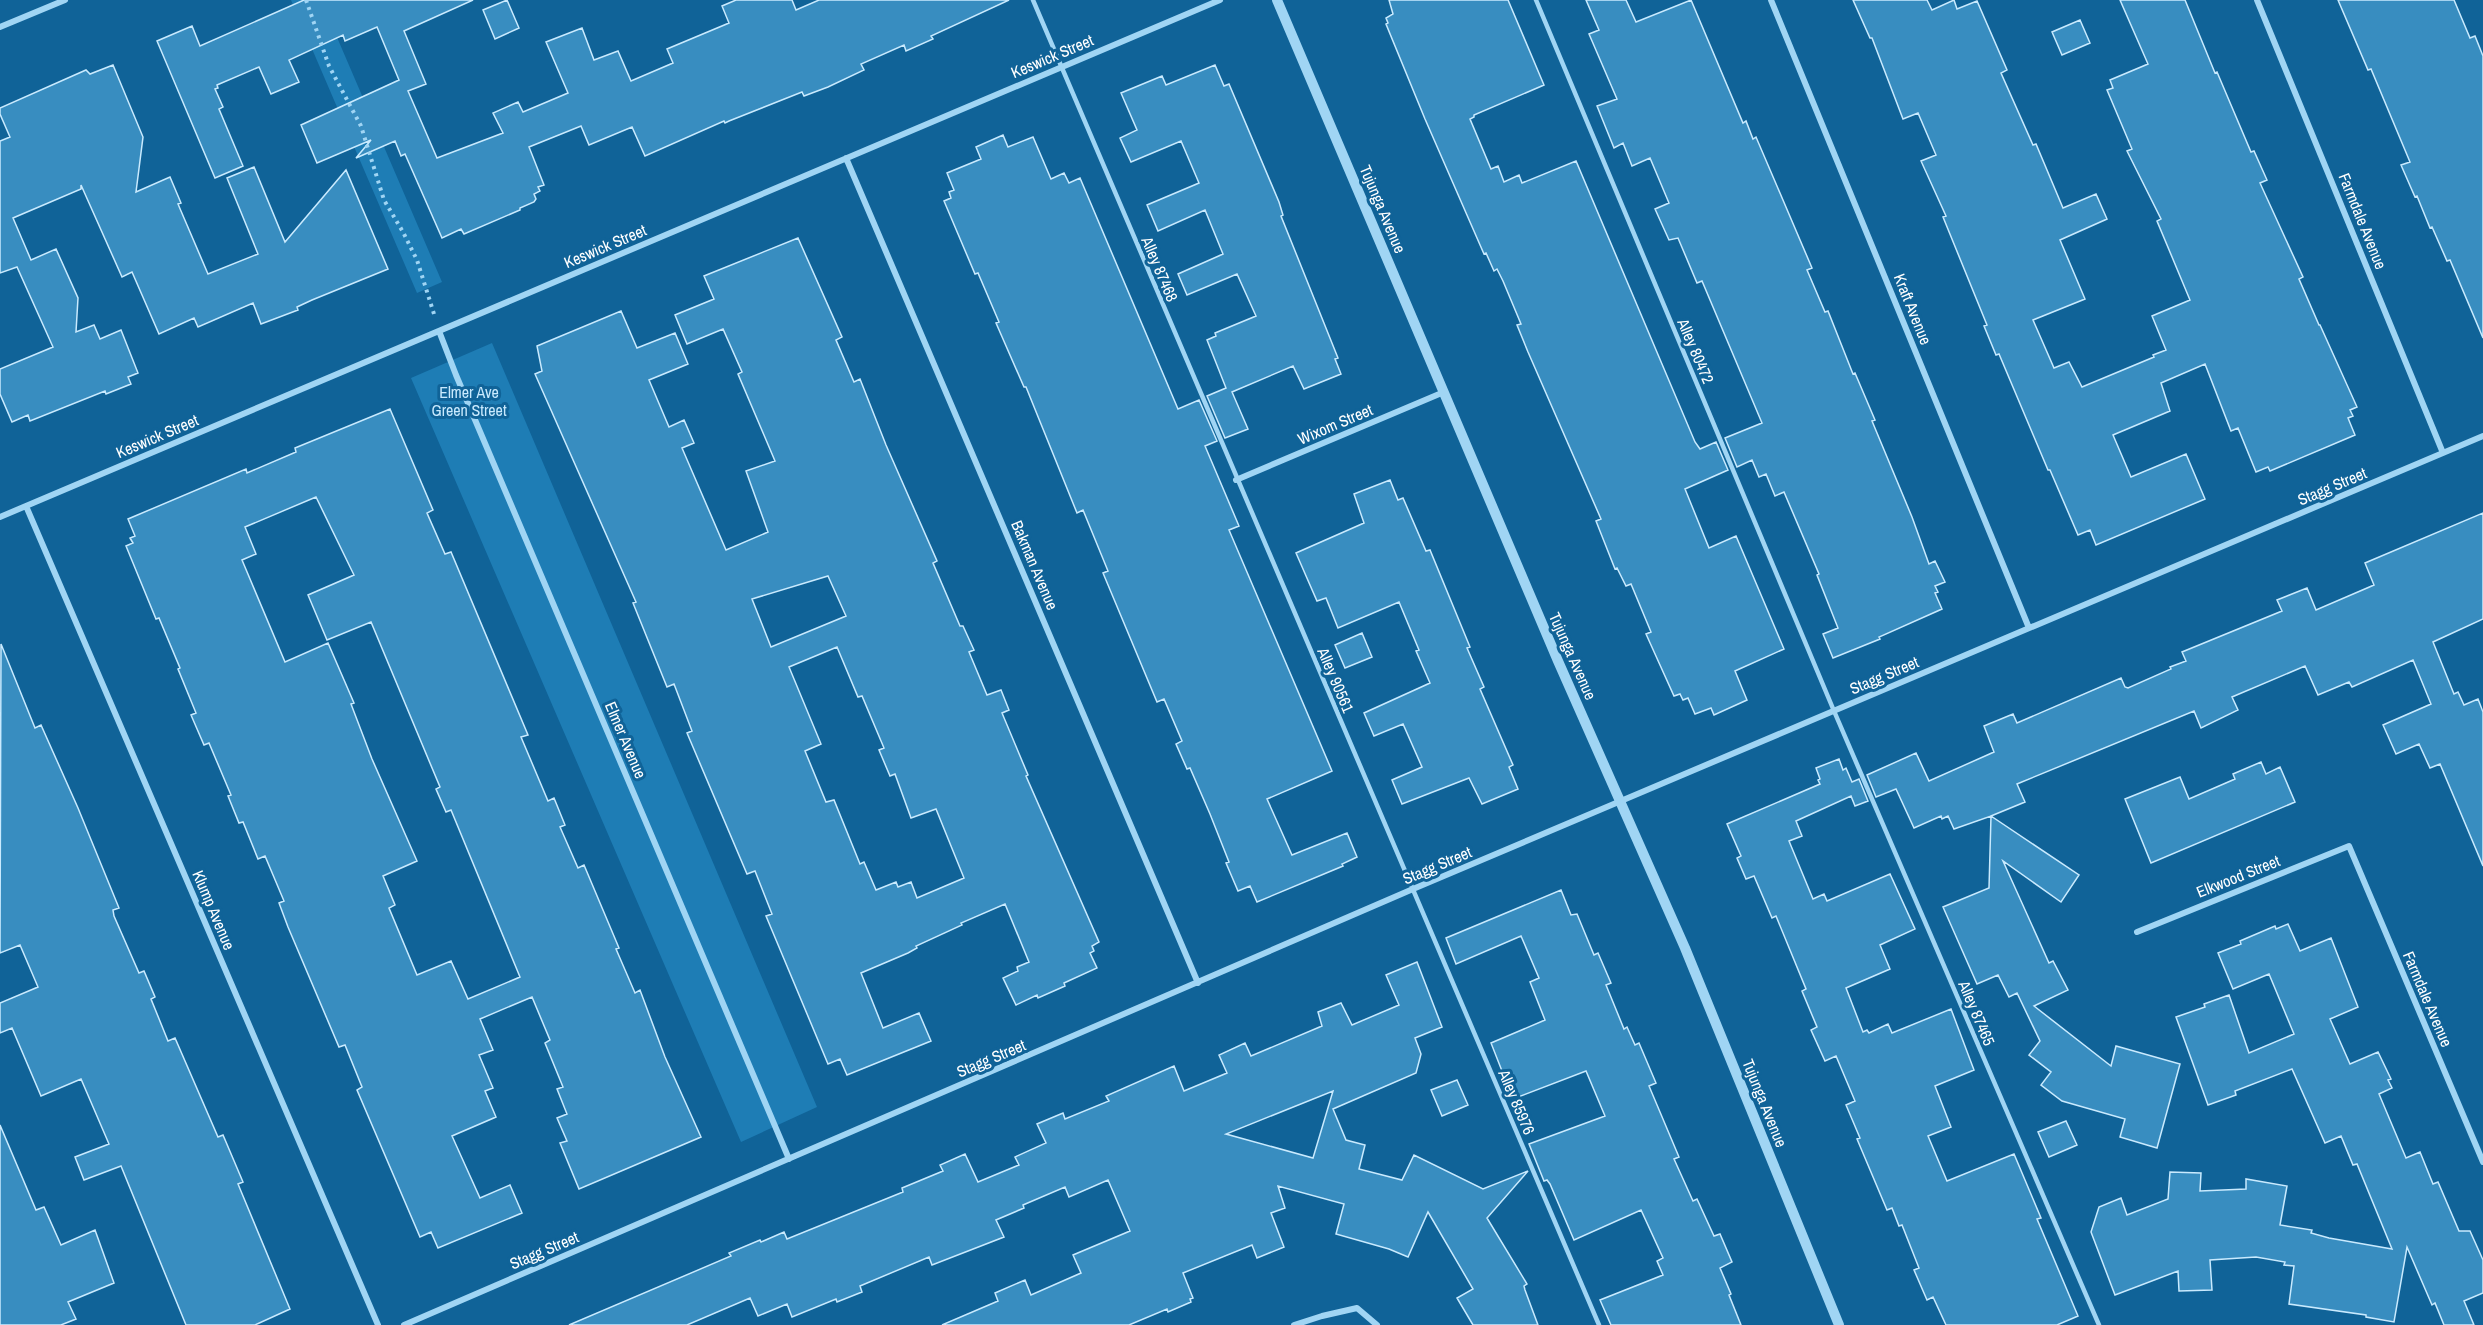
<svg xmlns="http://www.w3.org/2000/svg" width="2483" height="1325" viewBox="0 0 2483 1325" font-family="'Archivo Narrow',sans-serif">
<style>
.green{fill:#1e7db5}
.building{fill:#388dc0;stroke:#c9eafe;stroke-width:1.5;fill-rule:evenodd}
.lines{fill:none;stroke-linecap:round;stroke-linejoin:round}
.path{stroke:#a0d5f4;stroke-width:4;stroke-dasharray:3 4.5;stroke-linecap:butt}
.service{stroke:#a0d5f4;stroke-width:4.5}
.minor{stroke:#a0d5f4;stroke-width:6}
.tertiary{stroke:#a0d5f4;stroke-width:10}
.labels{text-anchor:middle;stroke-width:6;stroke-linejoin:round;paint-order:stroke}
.street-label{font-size:16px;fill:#fff;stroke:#106398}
.park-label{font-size:16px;fill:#c9eafe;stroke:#106398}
</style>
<rect width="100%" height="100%" fill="#106398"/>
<path class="green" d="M 291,0 L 321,0 L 442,282 L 417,293 Z
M 492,343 L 817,1107 L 741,1142 L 411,378 Z"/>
<path class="building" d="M 304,0 L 473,0 L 404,31 L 426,84 L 408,91 L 437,158 L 503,133 L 493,113 L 518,102 L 523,112 L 568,93 L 546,42 L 582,28 L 594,60 L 618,51 L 631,81 L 673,63 L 667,49 L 729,23 L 722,6 L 736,0 L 792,0 L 796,10 L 819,0 L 1009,0 L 931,36 L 933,39 L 906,51 L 904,45 L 861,64 L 864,70 L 828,87 L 804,96 L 802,92 L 729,121 L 725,123 L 724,121 L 645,156 L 632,127 L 589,145 L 581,126 L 529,147 L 544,185 L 538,187 L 540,191 L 534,194 L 536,199 L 534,202 L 520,208 L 520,210 L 464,234 L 461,229 L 442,238 L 405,154 L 401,156 L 395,141 L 356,158 L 371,140 L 317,163 L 301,125 L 399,80 L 377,27 L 345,41 L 343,35 L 289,60 L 299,82 L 271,94 L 259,67 L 217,85 L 218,88 L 215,89 L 223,107 L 219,109 L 243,166 L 215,178 L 157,41 L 192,26 L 200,46 Z
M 507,0 L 519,28 L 495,39 L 483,10 Z
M 1389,0 L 1508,0 L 1544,85 L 1474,115 L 1474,117 L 1470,119 L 1491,169 L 1498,166 L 1504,182 L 1519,175 L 1522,183 L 1576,161 L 1695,442 L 1700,449 L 1716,442 L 1728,470 L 1685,489 L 1709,548 L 1736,536 L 1784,649 L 1735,671 L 1747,700 L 1714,715 L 1711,708 L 1695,714 L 1688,698 L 1683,700 L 1680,694 L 1674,696 L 1646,634 L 1651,632 L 1631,584 L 1626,586 L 1617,568 L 1615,569 L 1596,521 L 1601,519 L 1528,352 L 1517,325 L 1521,324 L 1503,281 L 1497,269 L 1494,271 L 1486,253 L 1484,254 L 1425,119 L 1386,24 L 1388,23 L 1386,18 L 1393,14 Z
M 1586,0 L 1626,0 L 1636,22 L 1691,0 L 1743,123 L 1746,121 L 1753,139 L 1756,137 L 1812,268 L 1807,270 L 1825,312 L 1828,311 L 1853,374 L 1855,373 L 1875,420 L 1872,421 L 1912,517 L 1929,564 L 1935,561 L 1945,582 L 1935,586 L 1938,592 L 1935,593 L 1942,609 L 1879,637 L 1880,639 L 1833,658 L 1823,634 L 1838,628 L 1817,575 L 1819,574 L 1784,492 L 1775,496 L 1766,474 L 1759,477 L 1752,460 L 1737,467 L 1725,438 L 1762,423 L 1702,281 L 1697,283 L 1678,238 L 1669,240 L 1655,209 L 1669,203 L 1650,158 L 1632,166 L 1623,143 L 1614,148 L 1597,106 L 1617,99 L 1589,34 L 1599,30 Z
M 1853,0 L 1927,0 L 1932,10 L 1954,0 L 1957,9 L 1977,1 L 2007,70 L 2001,73 L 2033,145 L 2036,144 L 2063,208 L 2096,194 L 2107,219 L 2060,240 L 2085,299 L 2033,320 L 2054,368 L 2069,362 L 2082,387 L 2154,357 L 2153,355 L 2166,350 L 2152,316 L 2190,300 L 2157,221 L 2161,219 L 2127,151 L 2132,149 L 2107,90 L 2113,88 L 2110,80 L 2148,64 L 2120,0 L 2185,0 L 2215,73 L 2217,72 L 2251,152 L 2254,151 L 2267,180 L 2260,183 L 2303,277 L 2299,279 L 2319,325 L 2320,325 L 2357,407 L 2350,410 L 2353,416 L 2348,418 L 2355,435 L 2270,471 L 2268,467 L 2256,472 L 2238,428 L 2231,431 L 2205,364 L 2161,383 L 2170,411 L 2113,435 L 2131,477 L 2186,454 L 2205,499 L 2096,545 L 2090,530 L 2078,535 L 2050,470 L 2048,470 L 1999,354 L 1996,355 L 1984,326 L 1987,325 L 1943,217 L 1946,216 L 1921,161 L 1936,155 L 1918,113 L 1903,119 L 1872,38 L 1870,38 Z
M 2338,0 L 2454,0 L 2470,38 L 2475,36 L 2483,56 L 2483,338 L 2450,260 L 2447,261 L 2432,227 L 2430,228 L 2417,196 L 2415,197 L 2401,165 L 2410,162 L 2371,69 L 2368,70 Z
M 2080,20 L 2090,43 L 2062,55 L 2052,32 Z
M 113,65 L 143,137 L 136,192 L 170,177 L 181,203 L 178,204 L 208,274 L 258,254 L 227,178 L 254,167 L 285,242 L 346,170 L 388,269 L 312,300 L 297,307 L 298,310 L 261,324 L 253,303 L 198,327 L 194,318 L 159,334 L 132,272 L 122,277 L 81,185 L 81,189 L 13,218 L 31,260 L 56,249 L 78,298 L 76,332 L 94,325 L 100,339 L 121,330 L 138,373 L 128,377 L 131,384 L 106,394 L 105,391 L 30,421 L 28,415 L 12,422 L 0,394 L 0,369 L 53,347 L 17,267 L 0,273 L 0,141 L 10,137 L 0,114 L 0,108 L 86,70 L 90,74 Z
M 1215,65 L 1224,86 L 1229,84 L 1279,202 L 1283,215 L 1281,216 L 1338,358 L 1335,359 L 1341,374 L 1304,389 L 1293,366 L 1232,392 L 1248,429 L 1225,438 L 1207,396 L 1226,388 L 1207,340 L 1216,336 L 1215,333 L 1256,316 L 1237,274 L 1187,295 L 1178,274 L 1223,254 L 1205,210 L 1158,231 L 1147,205 L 1199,183 L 1181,141 L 1131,162 L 1120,138 L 1137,130 L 1121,93 L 1162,76 L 1166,85 Z
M 1003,135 L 1008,147 L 1033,137 L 1051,179 L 1064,173 L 1069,183 L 1080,178 L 1178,409 L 1199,400 L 1217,441 L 1205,446 L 1239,526 L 1229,530 L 1332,771 L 1267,799 L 1292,855 L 1347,833 L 1357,857 L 1342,864 L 1343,866 L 1257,902 L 1250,886 L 1238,891 L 1226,863 L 1229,862 L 1210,814 L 1190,768 L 1187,769 L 1176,744 L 1182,741 L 1164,699 L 1157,702 L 1103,573 L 1108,571 L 1083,510 L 1077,513 L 1026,387 L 1024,387 L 996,323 L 999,322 L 978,273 L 975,274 L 944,201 L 951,198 L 949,192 L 954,190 L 947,173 L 981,159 L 976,147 Z
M 798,238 L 842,337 L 836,340 L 854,382 L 860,379 L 886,445 L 937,561 L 933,563 L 960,626 L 963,626 L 974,650 L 969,652 L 987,695 L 1001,690 L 1009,710 L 1002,713 L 1028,775 L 1026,776 L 1099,942 L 1092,946 L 1094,951 L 1090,953 L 1097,968 L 1064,983 L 1065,986 L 1038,998 L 1037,995 L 1016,1005 L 1003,978 L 1018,971 L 1017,967 L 1029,962 L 1005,904 L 961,923 L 962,925 L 916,946 L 917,948 L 908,953 L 861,973 L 883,1028 L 919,1013 L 931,1041 L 847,1075 L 840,1059 L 828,1064 L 766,916 L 772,914 L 755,871 L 747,874 L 687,733 L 692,731 L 674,684 L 667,687 L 633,603 L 636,602 L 535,374 L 542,371 L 537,346 L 621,311 L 637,348 L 675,333 L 688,364 L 649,380 L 669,427 L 684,420 L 694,443 L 682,448 L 726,550 L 768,532 L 746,471 L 775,461 L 738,374 L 742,372 L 723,329 L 687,344 L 675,315 L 714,299 L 704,276 ZM 828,576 L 846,616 L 771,647 L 752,599 ZM 837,647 L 858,697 L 862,696 L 884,748 L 879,750 L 890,776 L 895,774 L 911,818 L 936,809 L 964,878 L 917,898 L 911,882 L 898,887 L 896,882 L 876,890 L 864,862 L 860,864 L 834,800 L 826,802 L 805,751 L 821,744 L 789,667 Z
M 390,409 L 433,510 L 427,513 L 445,554 L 451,552 L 528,735 L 521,737 L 548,801 L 554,798 L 565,825 L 560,827 L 578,868 L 584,865 L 619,948 L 616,949 L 635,993 L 640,990 L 665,1057 L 701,1137 L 579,1189 L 560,1143 L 567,1141 L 557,1118 L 567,1114 L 557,1089 L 563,1087 L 545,1043 L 550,1040 L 532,997 L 480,1019 L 493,1050 L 479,1055 L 493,1088 L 485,1091 L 496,1117 L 452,1136 L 480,1198 L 510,1185 L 522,1213 L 438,1248 L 431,1232 L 420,1237 L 357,1090 L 362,1087 L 345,1045 L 339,1047 L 288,927 L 279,903 L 284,901 L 265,856 L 258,859 L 243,822 L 239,823 L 228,796 L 231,795 L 209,743 L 204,745 L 191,715 L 196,713 L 178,669 L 180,668 L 159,618 L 156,619 L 126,546 L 133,543 L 130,538 L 135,536 L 128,519 L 246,469 L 247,473 L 296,452 L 295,448 ZM 316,497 L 354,575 L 308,595 L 327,640 L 371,622 L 440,787 L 436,789 L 446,812 L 451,810 L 520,977 L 468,999 L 451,961 L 417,975 L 389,908 L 395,905 L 383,876 L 417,861 L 372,759 L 351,704 L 354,703 L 328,643 L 285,662 L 242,560 L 256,554 L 245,527 Z
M 1390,480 L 1398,500 L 1403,498 L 1426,551 L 1430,550 L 1470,647 L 1467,648 L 1484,687 L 1480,689 L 1513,765 L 1509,767 L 1518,789 L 1482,804 L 1469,778 L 1402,804 L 1392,780 L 1422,767 L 1403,724 L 1374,736 L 1364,713 L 1430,683 L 1416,651 L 1419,650 L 1399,602 L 1338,628 L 1326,598 L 1317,601 L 1296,553 L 1364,523 L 1354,494 Z
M 2483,513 L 2483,619 L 2433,642 L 2454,694 L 2458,692 L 2464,705 L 2478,699 L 2483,712 L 2483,866 L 2440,764 L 2430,768 L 2419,744 L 2396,754 L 2383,725 L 2431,704 L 2413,660 L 2352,687 L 2349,682 L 2318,695 L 2305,666 L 2232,697 L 2238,710 L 2201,728 L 2194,711 L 2017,784 L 2025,802 L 1991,816 L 2079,875 L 2061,902 L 2003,861 L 2049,963 L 2053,961 L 2068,990 L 2034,1006 L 2111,1066 L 2116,1046 L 2180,1064 L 2157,1148 L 2120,1137 L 2125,1119 L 2062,1101 L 2041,1085 L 2051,1072 L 2029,1055 L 2040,1041 L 2017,993 L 2009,997 L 1998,975 L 1977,984 L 1943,907 L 1989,888 L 1991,816 L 1954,829 L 1948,816 L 1942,819 L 1941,816 L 1914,828 L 1896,789 L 1876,797 L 1867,775 L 1916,753 L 1929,781 L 1994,752 L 1984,726 L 2013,714 L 2017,723 L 2121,678 L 2125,687 L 2128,688 L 2171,669 L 2170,667 L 2186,661 L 2182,652 L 2282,611 L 2277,600 L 2307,588 L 2316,610 L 2374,585 L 2365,563 Z
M 1362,633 L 1372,657 L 1345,668 L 1335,645 Z
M 1,644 L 35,728 L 41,725 L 78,808 L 119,908 L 113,910 L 114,916 L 139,973 L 144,971 L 155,997 L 151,999 L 168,1041 L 175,1038 L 218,1137 L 223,1135 L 243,1182 L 238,1184 L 290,1309 L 255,1325 L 186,1325 L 121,1166 L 84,1180 L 75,1157 L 109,1144 L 81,1079 L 41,1096 L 12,1028 L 0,1033 L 0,1003 L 38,987 L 20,945 L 0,953 Z
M 1839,759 L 1843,770 L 1846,768 L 1852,782 L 1859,779 L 1868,801 L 1855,806 L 1851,796 L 1796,821 L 1802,836 L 1789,841 L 1813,899 L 1824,894 L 1827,901 L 1890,874 L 1915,929 L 1880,945 L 1890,969 L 1846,988 L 1863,1032 L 1867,1030 L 1869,1033 L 1888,1024 L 1892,1033 L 1951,1009 L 1974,1070 L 1935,1086 L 1951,1127 L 1928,1136 L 1947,1181 L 2014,1154 L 2041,1218 L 2037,1219 L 2078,1316 L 2057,1325 L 1946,1325 L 1933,1297 L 1927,1300 L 1914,1270 L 1919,1268 L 1902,1225 L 1899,1226 L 1892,1208 L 1887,1210 L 1857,1139 L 1860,1138 L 1846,1105 L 1855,1101 L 1836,1056 L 1825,1061 L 1811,1030 L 1817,1027 L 1802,991 L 1806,989 L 1776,916 L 1772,918 L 1754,876 L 1746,879 L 1737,858 L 1741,856 L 1727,824 L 1820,784 L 1818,780 L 1820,779 L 1816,768 Z
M 2261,762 L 2266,774 L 2280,767 L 2295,802 L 2151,863 L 2125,799 L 2180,777 L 2189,799 L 2235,779 L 2233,774 Z
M 1561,890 L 1571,915 L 1577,914 L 1594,955 L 1598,953 L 1611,983 L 1606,985 L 1624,1029 L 1627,1027 L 1635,1045 L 1639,1043 L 1656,1083 L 1649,1086 L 1679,1157 L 1674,1159 L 1693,1201 L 1697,1199 L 1714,1236 L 1720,1234 L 1732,1262 L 1720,1268 L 1731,1294 L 1729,1295 L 1741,1325 L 1611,1325 L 1600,1300 L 1663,1275 L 1657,1261 L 1663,1258 L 1641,1210 L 1574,1240 L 1550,1184 L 1547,1180 L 1544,1181 L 1529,1144 L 1605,1116 L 1586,1071 L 1513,1099 L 1491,1043 L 1545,1020 L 1530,982 L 1539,978 L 1521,936 L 1456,964 L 1446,938 Z
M 2288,924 L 2300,951 L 2331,938 L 2358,1007 L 2330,1019 L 2350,1064 L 2378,1052 L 2391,1079 L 2388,1080 L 2392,1088 L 2379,1094 L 2406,1158 L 2420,1152 L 2433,1184 L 2438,1182 L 2459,1231 L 2470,1231 L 2483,1260 L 2483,1293 L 2464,1301 L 2474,1325 L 2444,1325 L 2435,1303 L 2432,1305 L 2407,1247 L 2394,1322 L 2366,1317 L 2366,1315 L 2289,1304 L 2294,1266 L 2284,1265 L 2285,1262 L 2256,1257 L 2210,1260 L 2212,1290 L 2179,1291 L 2178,1271 L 2115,1295 L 2091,1232 L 2099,1207 L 2121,1198 L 2127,1215 L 2168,1199 L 2170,1172 L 2201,1173 L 2200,1191 L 2246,1189 L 2246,1179 L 2287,1186 L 2280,1225 L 2312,1230 L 2311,1233 L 2329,1238 L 2392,1249 L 2357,1164 L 2353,1165 L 2341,1136 L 2325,1143 L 2292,1069 L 2235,1091 L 2236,1095 L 2208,1105 L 2176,1017 L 2205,1007 L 2204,1004 L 2229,995 L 2249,1053 L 2294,1034 L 2269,974 L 2233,989 L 2218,953 L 2241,944 L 2240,941 L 2275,926 L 2276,929 Z
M 1417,962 L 1442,1027 L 1415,1038 L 1421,1054 L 1416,1073 L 1333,1109 L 1346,1140 L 1365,1145 L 1359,1169 L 1402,1180 L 1414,1155 L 1483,1189 L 1528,1171 L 1487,1218 L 1527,1284 L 1524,1286 L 1525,1290 L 1538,1325 L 1473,1325 L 1457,1298 L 1473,1289 L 1428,1212 L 1408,1257 L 1389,1249 L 1336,1234 L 1344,1204 L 1278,1186 L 1285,1208 L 1271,1213 L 1284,1247 L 1257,1258 L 1252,1245 L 1183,1273 L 1193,1298 L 1190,1299 L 1191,1302 L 1168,1312 L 1167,1309 L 1129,1325 L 942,1325 L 998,1301 L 995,1293 L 1025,1280 L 1031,1295 L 1081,1273 L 1073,1255 L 1130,1231 L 1108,1180 L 1069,1197 L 1065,1187 L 1023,1205 L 1024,1208 L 996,1220 L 1004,1237 L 932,1265 L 929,1257 L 860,1286 L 862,1292 L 837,1302 L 836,1299 L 792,1317 L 787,1304 L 758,1316 L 750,1298 L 687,1325 L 569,1325 L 731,1256 L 729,1253 L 760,1240 L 761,1242 L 784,1232 L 787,1239 L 903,1192 L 902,1188 L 943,1171 L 940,1165 L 965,1154 L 978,1182 L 1019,1165 L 1015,1157 L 1046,1143 L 1037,1124 L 1063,1113 L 1065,1119 L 1109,1101 L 1106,1096 L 1174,1066 L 1184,1091 L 1227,1073 L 1219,1055 L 1245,1043 L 1251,1056 L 1322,1026 L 1318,1012 L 1341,1003 L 1352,1025 L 1399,1005 L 1386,975 ZM 1333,1091 L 1313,1158 L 1226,1134 Z
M 1457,1080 L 1468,1105 L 1442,1116 L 1431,1090 Z
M 2066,1121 L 2077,1145 L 2049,1157 L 2038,1132 Z
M 0,1125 L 36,1210 L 44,1207 L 61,1245 L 95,1230 L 114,1283 L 68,1302 L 76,1319 L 61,1325 L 0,1325 Z"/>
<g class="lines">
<path class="path" d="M 306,0 L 329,66 L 361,126 L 384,200 L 403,232 L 417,260 L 434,314"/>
<path class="service" d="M 1033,0 L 1599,1325
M 1536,0 L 1834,711 L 2099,1325"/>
<path class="minor" d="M 1771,0 L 2029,628
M 2257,0 L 2443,453
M 0,27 L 65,0
M 846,158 L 1198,983
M 439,331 L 456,375 L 789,1159
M 1236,480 L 1444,392
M 26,506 L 378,1325
M 0,517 L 1220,0
M 2137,932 L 2349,846 L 2483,1162
M 404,1325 L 1413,889 L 2483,436
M 1294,1325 L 1322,1316 L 1357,1308 L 1377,1325"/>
<path class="tertiary" d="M 1277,0 L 1558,661 L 1685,948 L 1839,1325"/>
</g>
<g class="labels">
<g class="street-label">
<text transform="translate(1052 56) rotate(-23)" y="6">Keswick Street</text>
<text transform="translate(1383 209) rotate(67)" y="6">Tujunga Avenue</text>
<text transform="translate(2363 221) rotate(68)" y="6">Farmdale Avenue</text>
<text transform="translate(605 246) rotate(-23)" y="6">Keswick Street</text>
<text transform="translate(1160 269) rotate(67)" y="6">Alley 87468</text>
<text transform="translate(1913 309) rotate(68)" y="6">Kraft Avenue</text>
<text transform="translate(1696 351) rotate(67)" y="6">Alley 80472</text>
<text transform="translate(1335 424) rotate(-23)" y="6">Wixom Street</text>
<text transform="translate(157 436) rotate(-23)" y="6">Keswick Street</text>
<text transform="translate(2332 486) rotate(-23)" y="6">Stagg Street</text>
<text transform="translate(1035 565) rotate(67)" y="6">Bakman Avenue</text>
<text transform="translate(1573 656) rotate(66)" y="6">Tujunga Avenue</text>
<text transform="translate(1884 675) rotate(-23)" y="6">Stagg Street</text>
<text transform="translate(1336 680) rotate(67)" y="6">Alley 90561</text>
<text transform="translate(626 740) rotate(67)" y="6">Elmer Avenue</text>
<text transform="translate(1437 865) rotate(-23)" y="6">Stagg Street</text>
<text transform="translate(2238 876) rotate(-22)" y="6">Elkwood Street</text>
<text transform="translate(214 910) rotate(67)" y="6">Klump Avenue</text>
<text transform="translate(2428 999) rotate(67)" y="6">Farmdale Avenue</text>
<text transform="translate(1977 1013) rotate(67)" y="6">Alley 87465</text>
<text transform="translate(991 1058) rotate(-23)" y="6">Stagg Street</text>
<text transform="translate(1517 1102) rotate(67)" y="6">Alley 85976</text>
<text transform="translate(1765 1103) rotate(68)" y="6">Tujunga Avenue</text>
<text transform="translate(544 1250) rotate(-23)" y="6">Stagg Street</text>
</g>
<g class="park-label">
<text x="469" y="398">Elmer Ave<tspan x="469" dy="18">Green Street</tspan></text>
</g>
</g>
</svg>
